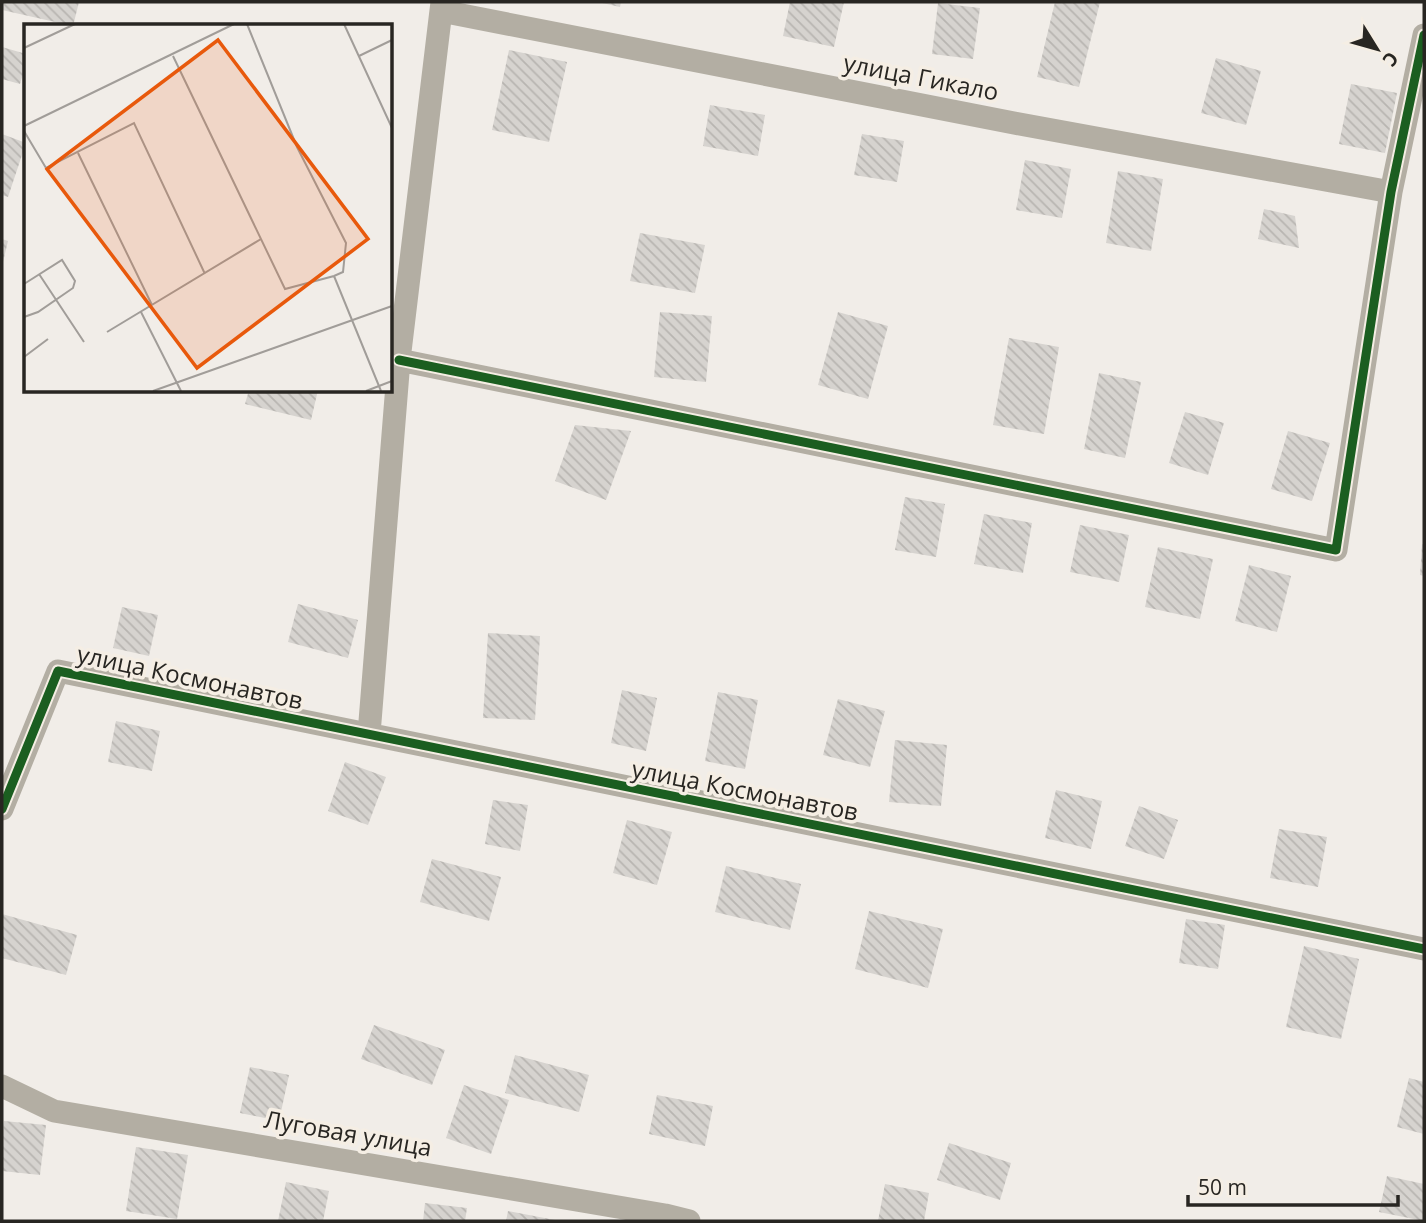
<svg xmlns="http://www.w3.org/2000/svg" width="1426" height="1223" viewBox="0 0 1426 1223" font-family="'Open Sans',sans-serif">
<style>
.building{fill:url(#building-back-hatch)}
.lines{fill:none;stroke-linecap:round;stroke-linejoin:round}
.street{stroke:#b3aea3;stroke-width:23}
.cycleway-casing{stroke:#f5eee4;stroke-width:13}
.cycleway{stroke:#1b5e20;stroke-width:9}
.labels{text-anchor:middle;stroke-width:7;stroke-linejoin:round;paint-order:stroke}
.street-label{font-size:24px;fill:#282622;stroke:#f5eee4}
.inset-road{fill:none;stroke:#a19d99;stroke-width:2}
.view{fill:#e8590c;fill-opacity:0.15;stroke:#e8590c;stroke-width:3.5}
.inset-edge{fill:none;stroke:#282622;stroke-width:3.5}
</style>
<defs>
<pattern id="building-back-hatch" width="6" height="6" patternUnits="userSpaceOnUse" patternTransform="scale(1.75)"><rect width="6" height="6" fill="#d6d3cf"/><path d="M-1 5l2 2M0 0l6 6M5-1l2 2" fill="none" stroke="#b8b5b1"/></pattern>
</defs>
<rect width="100%" height="100%" fill="#f1ede8"/>
<path class="building" d="M 2,2 L 79,2 L 73,26 L 2,10 Z
M 598,2 L 621,2 L 620,7 Z
M 790,2 L 844,2 L 834,47 L 783,36 Z
M 1055,2 L 1100,2 L 1079,87 L 1037,77 Z
M 938,3 L 980,8 L 973,59 L 932,54 Z
M 2,47 L 26,54 L 26,64 L 20,84 L 2,79 Z
M 509,50 L 567,62 L 549,142 L 492,130 Z
M 1216,58 L 1261,71 L 1246,125 L 1201,113 Z
M 1351,84 L 1397,93 L 1385,153 L 1339,144 Z
M 710,105 L 765,115 L 758,156 L 703,146 Z
M 2,134 L 26,143 L 8,197 L 2,195 Z
M 862,134 L 904,141 L 897,182 L 854,175 Z
M 1025,160 L 1071,169 L 1062,218 L 1016,210 Z
M 1118,171 L 1163,179 L 1151,251 L 1106,243 Z
M 1264,209 L 1295,216 L 1299,248 L 1258,239 Z
M 640,233 L 705,245 L 695,293 L 630,281 Z
M 2,239 L 8,241 L 3,262 L 2,261 Z
M 660,312 L 712,316 L 706,382 L 654,377 Z
M 838,312 L 888,326 L 868,399 L 818,385 Z
M 1009,338 L 1059,347 L 1044,434 L 993,425 Z
M 1099,373 L 1141,382 L 1125,458 L 1084,449 Z
M 249,390 L 318,390 L 311,420 L 245,404 Z
M 1185,412 L 1224,423 L 1208,475 L 1169,463 Z
M 575,425 L 631,431 L 606,500 L 555,481 Z
M 1288,431 L 1330,443 L 1312,501 L 1271,489 Z
M 905,497 L 945,504 L 936,557 L 895,550 Z
M 984,514 L 1032,523 L 1023,573 L 974,564 Z
M 1080,525 L 1129,535 L 1119,582 L 1070,572 Z
M 1422,544 L 1424,545 L 1424,576 L 1420,575 Z
M 1158,547 L 1213,559 L 1200,619 L 1145,607 Z
M 1249,565 L 1291,576 L 1277,632 L 1235,621 Z
M 298,604 L 358,620 L 348,658 L 288,642 Z
M 122,607 L 158,615 L 149,656 L 113,648 Z
M 488,633 L 540,636 L 535,720 L 483,718 Z
M 622,690 L 657,698 L 646,751 L 611,743 Z
M 718,692 L 758,700 L 745,769 L 705,761 Z
M 838,699 L 885,711 L 870,767 L 823,755 Z
M 116,721 L 160,731 L 152,771 L 108,762 Z
M 895,740 L 947,745 L 941,806 L 889,802 Z
M 345,762 L 386,777 L 368,825 L 328,811 Z
M 1056,790 L 1102,801 L 1091,849 L 1045,838 Z
M 493,800 L 528,805 L 520,851 L 485,844 Z
M 1139,806 L 1178,820 L 1164,859 L 1125,846 Z
M 627,820 L 672,832 L 657,885 L 613,873 Z
M 1279,829 L 1327,837 L 1318,887 L 1270,878 Z
M 432,859 L 501,877 L 489,921 L 420,902 Z
M 726,866 L 801,884 L 790,930 L 715,912 Z
M 869,911 L 943,929 L 928,988 L 855,969 Z
M 2,914 L 77,935 L 66,975 L 2,958 Z
M 1186,919 L 1225,925 L 1218,969 L 1179,963 Z
M 1304,946 L 1359,959 L 1341,1039 L 1286,1027 Z
M 374,1025 L 445,1050 L 432,1085 L 361,1059 Z
M 515,1055 L 589,1075 L 579,1112 L 505,1093 Z
M 250,1067 L 289,1075 L 279,1121 L 240,1113 Z
M 1409,1078 L 1424,1082 L 1424,1134 L 1397,1127 Z
M 464,1085 L 509,1100 L 491,1154 L 446,1138 Z
M 657,1095 L 713,1106 L 705,1146 L 649,1134 Z
M 4,1121 L 46,1125 L 40,1175 L 2,1171 L 2,1141 Z
M 949,1143 L 1011,1163 L 1000,1200 L 937,1180 Z
M 136,1147 L 188,1155 L 177,1219 L 126,1211 Z
M 1387,1176 L 1424,1184 L 1424,1221 L 1379,1212 Z
M 286,1182 L 329,1191 L 323,1221 L 278,1221 Z
M 885,1184 L 929,1193 L 924,1221 L 878,1221 Z
M 425,1203 L 467,1208 L 465,1221 L 423,1221 Z
M 508,1211 L 555,1220 L 555,1221 L 506,1221 Z"/>
<g class="lines">
<path class="street" d="M 441,11 L 1014,123 L 1391,192
M 399,360 L 1336,550 L 1391,192 L 1424,35
M 369,734 L 399,360 L 442,2
M 2,809 L 58,671 L 1424,949
M 2,1086 L 54,1111 L 665,1215 L 689,1221"/>
<defs>
<path id="cycleway" d="M 399,360 L 1336,550 L 1391,192 L 1424,35
M 2,809 L 58,671 L 1424,949"/>
</defs>
<use href="#cycleway" class="cycleway-casing"/>
<use href="#cycleway" class="cycleway"/>
</g>
<g class="labels">
<g class="street-label">
<text transform="translate(921 78) rotate(11)" y="8">улица Гикало</text>
<text transform="translate(190 678) rotate(12)" y="8">улица Космонавтов</text>
<text transform="translate(745 791) rotate(11)" y="8">улица Космонавтов</text>
<text transform="translate(348 1134) rotate(10)" y="8">Луговая улица</text>
</g>
</g>
<g transform="translate(24 24)">
<rect width="368" height="368" fill="#f1ede8"/>
<path class="inset-road" d="M 320,0 L 368,104M 0,24 L 51,0M 149,32 L 261,265 L 310,252 L 319,248 L 322,219 L 273,123 L 223,0M 335,32 L 368,16M 0,102 L 210,0M 0,107 L 22,144 L 110,99 L 181,250M 54,129 L 128,281M 15,250 L 60,318M 310,252 L 357,367M 0,260 L 38,236 L 51,257 L 49,264 L 14,288 L 0,293M 117,288 L 157,367M 83,308 L 237,215M 0,333 L 24,315M 129,367 L 368,282M 342,367 L 368,357"/>
<path class="view" d="M 194,16 L 344,215 L 173,344 L 23,145 Z"/>
<rect width="368" height="368" class="inset-edge"/>
</g>
<rect width="1426" height="1223" fill="none" stroke="#282622" stroke-width="7"/>
<g transform="translate(1377 49) rotate(127)" stroke="#f5eee4" stroke-width="5" paint-order="stroke">
<path d="M0-5L12 26L0 18L-12 26Z" fill="#282622"/>
<text y="-10" font-size="19" font-weight="bold" text-anchor="middle" fill="#282622">С</text>
</g>
<path d="M1188 1195v10h210v-10" fill="none" stroke="#282622" stroke-width="3.5"/>
<text x="1198" y="1195" font-size="21" fill="#282622" stroke="#f5eee4" stroke-width="5" paint-order="stroke">50 m</text>
</svg>
